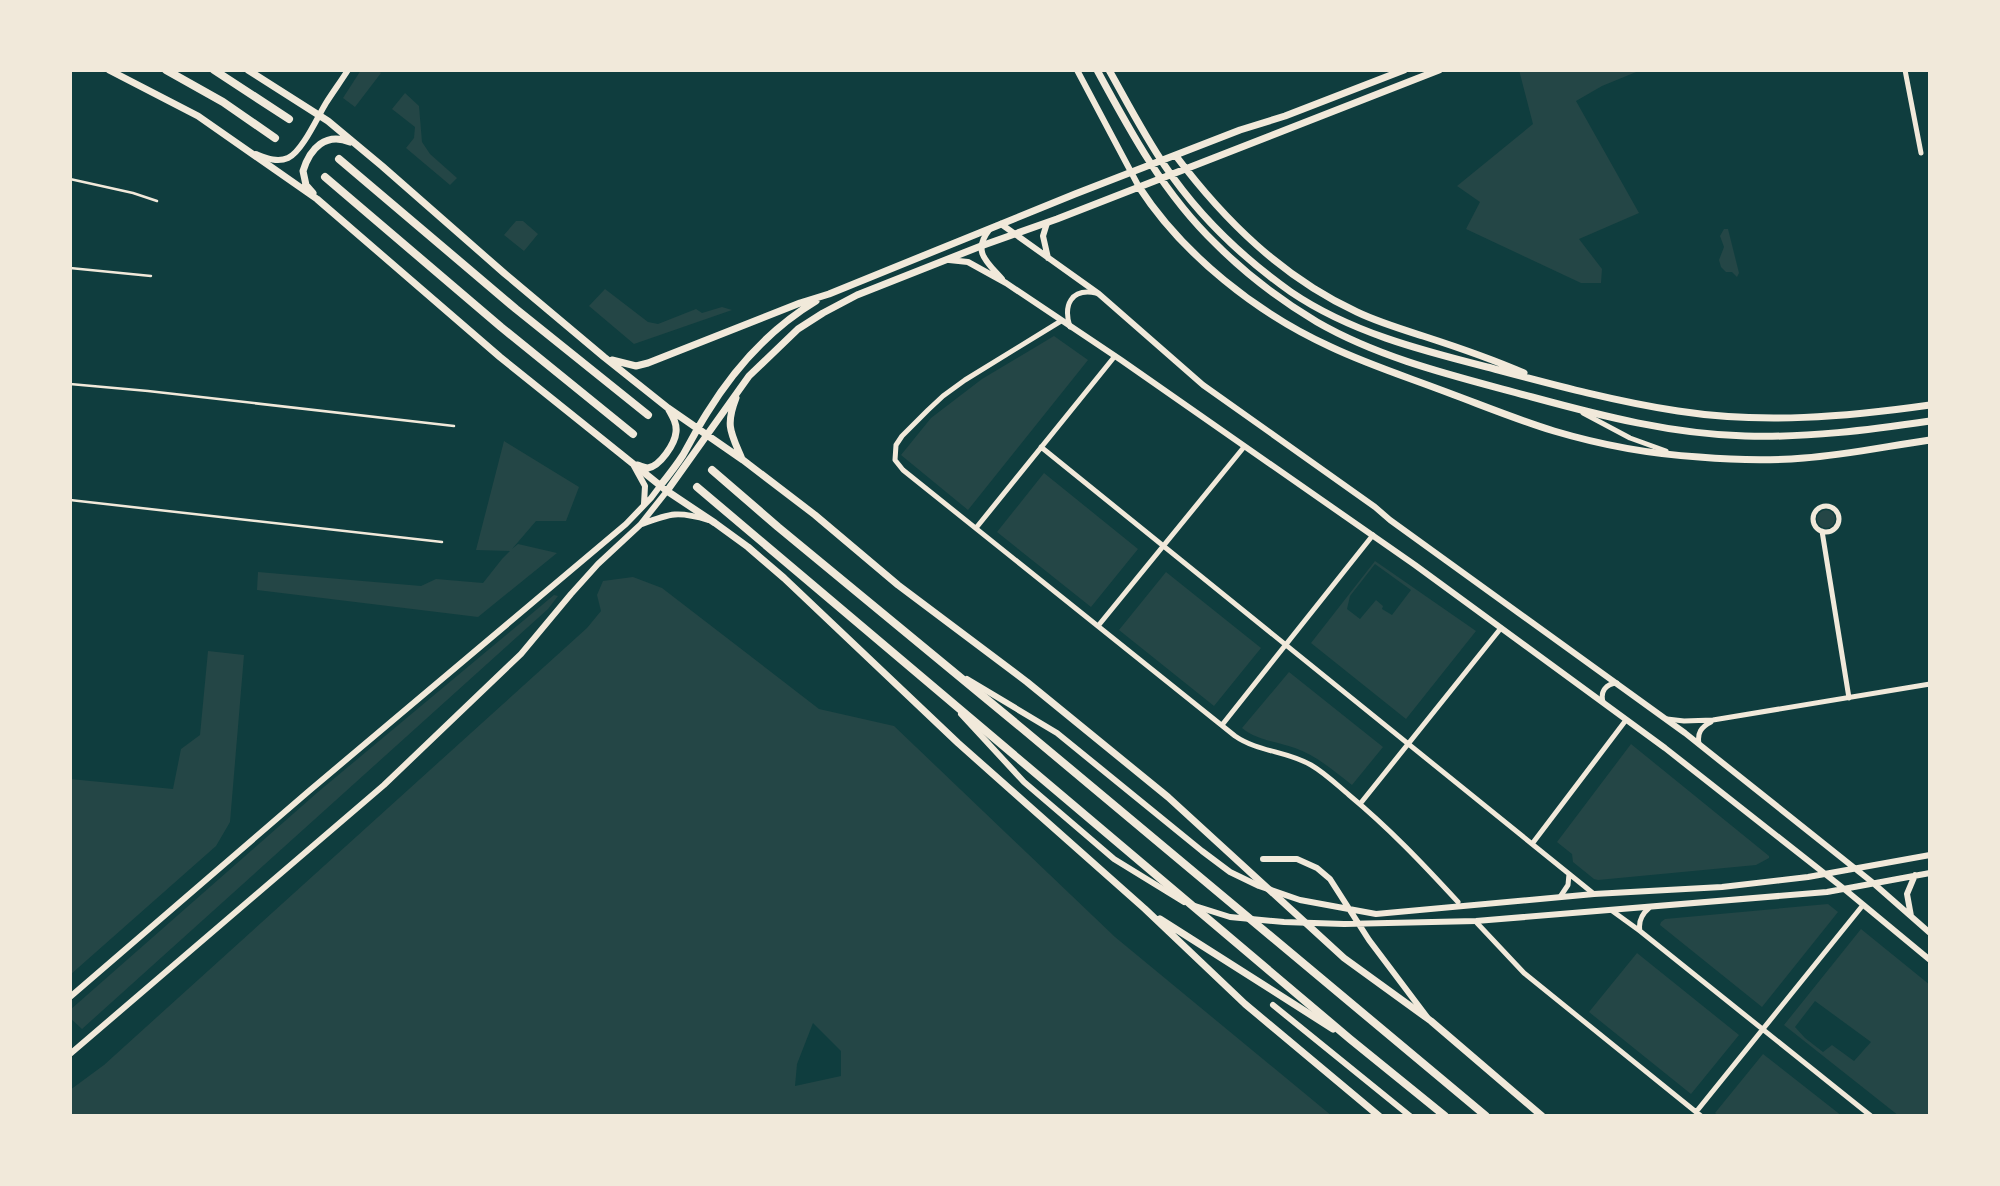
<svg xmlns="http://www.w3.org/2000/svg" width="2000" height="1186" viewBox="0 0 2000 1186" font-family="'Nunito Sans',sans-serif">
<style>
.green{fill:#244646;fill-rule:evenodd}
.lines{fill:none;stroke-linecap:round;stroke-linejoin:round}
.service{stroke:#f1e9da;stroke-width:2.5}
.minor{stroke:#f1e9da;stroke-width:5}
.tertiary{stroke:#f1e9da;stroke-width:6}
.secondary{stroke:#f1e9da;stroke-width:7}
.trunk{stroke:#f1e9da;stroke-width:8}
</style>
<rect width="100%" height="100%" fill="#0f3d3e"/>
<path class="green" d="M 361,70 L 377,70 L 381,73 L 355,107 L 343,98 Z
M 1519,70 L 1641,70 L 1602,86 L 1576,101 L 1639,213 L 1579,239 L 1602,269 L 1601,283 L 1581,283 L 1466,229 L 1480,202 L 1457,186 L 1533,124 Z
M 405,93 L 419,106 L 422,142 L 430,154 L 457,178 L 450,185 L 406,148 L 414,138 L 415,127 L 392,109 Z
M 516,221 L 523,221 L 538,234 L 524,251 L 504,235 Z
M 1724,229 L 1728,229 L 1739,273 L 1737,277 L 1732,272 L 1726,272 L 1721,267 L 1719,260 L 1724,247 L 1720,236 Z
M 605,289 L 648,322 L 658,324 L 696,309 L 702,313 L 722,307 L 732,310 L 634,344 L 589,306 Z
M 1054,336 L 1088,360 L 968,510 L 901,455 L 931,418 L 982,379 Z
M 504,441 L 579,487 L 566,521 L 536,521 L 512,549 L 518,544 L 557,553 L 478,617 L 257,590 L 258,572 L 421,586 L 436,579 L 483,583 L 502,559 L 510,551 L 476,550 Z
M 1044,473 L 1138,549 L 1091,607 L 997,532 Z
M1817 519a9 9 0 1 1 18 0a9 9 0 1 1-18 0Z
M 1375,561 L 1476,631 L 1406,719 L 1311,643 ZM 1375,564 L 1411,590 L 1392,615 L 1382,609 L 1383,606 L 1376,600 L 1360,619 L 1347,609 L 1350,596 Z
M 1166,572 L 1261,648 L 1214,706 L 1119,630 Z
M 633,577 L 662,588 L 819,709 L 894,726 L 1115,937 L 1332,1116 L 70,1116 L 70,1090 L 104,1065 L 587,628 L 601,611 L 597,595 L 603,581 ZM 813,1023 L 841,1051 L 841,1076 L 795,1086 L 797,1064 Z
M 554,595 L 558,596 L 548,609 L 82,1029 L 70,1018 L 70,1010 L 318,792 Z
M 208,651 L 244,655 L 230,822 L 216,846 L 70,975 L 70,779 L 173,789 L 181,749 L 200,735 Z
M 1289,672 L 1383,747 L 1352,785 C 1334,771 1317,756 1295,748 C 1276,741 1258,741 1242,728 Z
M 1631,744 L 1769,856 L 1769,858 L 1756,865 L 1598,880 L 1594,879 L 1573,862 L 1572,854 L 1557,842 Z
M 1828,904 L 1838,912 L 1762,1007 L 1660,925 L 1661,922 L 1665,919 Z
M 1861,929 L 1930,985 L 1930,1116 L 1899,1116 L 1784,1025 ZM 1815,1001 L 1871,1042 L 1854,1061 L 1832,1045 L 1823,1052 L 1805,1038 L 1795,1027 Z
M 1637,953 L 1739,1035 L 1691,1094 L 1589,1012 Z
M 1763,1054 L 1842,1116 L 1719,1116 L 1715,1113 Z"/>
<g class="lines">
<path class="service" d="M 70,179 L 133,193 L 157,201
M 70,268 L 151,276
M 70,384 L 148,391 L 454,426
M 70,500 L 442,542"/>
<path class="minor" d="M 1905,70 L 1921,153
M 1061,321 L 965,380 L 943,396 L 928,410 L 902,436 L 896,445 L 895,460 L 903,470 L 1235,736 C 1258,752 1287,751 1311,765 C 1325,773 1337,785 1349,795 C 1389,828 1423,864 1458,902
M 1070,327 C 1063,305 1071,288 1096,293
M 1583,413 L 1630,438 L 1666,451
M 1041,447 L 1594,894
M1813 519a13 13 0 1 1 26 0a13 13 0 1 1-26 0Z
M 976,528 L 1115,356
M 1822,531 L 1849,698
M 1098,626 L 1244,447
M 1603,702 C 1600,691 1606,684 1617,683
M 1667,719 L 1684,721 L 1713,720 L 1930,684
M 1222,725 L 1373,535
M 1699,744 C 1697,733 1701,727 1711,722
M 1360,804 L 1501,628
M 1532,844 L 1626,720
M 1560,897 L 1568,885 L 1569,874
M 1611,910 L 1640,931 L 1871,1116
M 1477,923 L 1524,973 L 1701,1116
M 1640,931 C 1638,921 1642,914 1649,908
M 1696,1112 L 1863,905"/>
<path class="tertiary" d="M 1077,70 L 1139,187
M 256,154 C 266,158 277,163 288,158 C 302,152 318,116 326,103 C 333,92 341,81 348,70
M 1047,223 L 1043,236 L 1048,258
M 1001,224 L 1099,294 L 1203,385 L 1375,507 L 1390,520 L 1685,733 L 1872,882 L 1930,933
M 989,230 C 972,252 987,262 1002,279
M 949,260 L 968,262 L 1006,283 L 1121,360 L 1415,565 L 1665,748 L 1843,888 L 1930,960
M 634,466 L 645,486 L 644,504
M 642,524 C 671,513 678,511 709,520
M 967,679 L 1057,733 L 1202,851 L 1230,872 L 1259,886 L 1300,900 L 1376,914 L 1594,894 L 1722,887 L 1808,877 L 1930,855
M 961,714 L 1024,782 L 1114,859 L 1184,902
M 1263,859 L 1297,859 L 1317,868 L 1330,879 L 1369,940 L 1427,1017
M 1195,906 L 1230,917 L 1284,922 L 1344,924 L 1476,921 L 1827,892 L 1930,873
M 1911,916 L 1907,894 L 1915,875
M 70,997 L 309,791 L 626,524 L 651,498 L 660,486
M 1273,1005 L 1410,1116
M 70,1054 L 384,785 L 521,654 L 571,594 L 598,564 L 640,525 L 667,491"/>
<path class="secondary" d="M 109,70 L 198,116 L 317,199 L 500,357 L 667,491 L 715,523 L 748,547 L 784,578 L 958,743 L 1145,909 L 1245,1004 L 1379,1116
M 248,70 L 328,121 L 382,166 L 504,273 L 604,357 L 668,408 L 743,460 L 815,515 L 898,585 L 1027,682 L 1168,797 L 1344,958 L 1431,1021 L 1542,1116
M 1097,70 C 1131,133 1164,194 1216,244 C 1246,274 1280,300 1317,322 C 1383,360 1459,377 1532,397 C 1602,416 1672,434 1745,436 C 1807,438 1869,430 1930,421
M 1109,70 C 1127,102 1144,135 1165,166 C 1198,215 1243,258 1291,292 C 1350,332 1420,350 1487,367 C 1551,384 1613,401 1678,411 C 1762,424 1846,417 1930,405
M 1176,156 C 1225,221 1282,277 1357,312 C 1378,322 1401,329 1423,336 C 1457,347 1490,358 1524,373
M 1139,187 C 1183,255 1258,314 1331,347 C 1369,365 1410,378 1449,393 C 1484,406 1518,420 1554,431 C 1601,445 1650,454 1699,457 C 1734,460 1769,461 1804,458 C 1846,455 1888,446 1930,440
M 313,193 L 306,185 L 303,171 C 310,148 326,132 350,142
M 612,360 L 636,366 L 648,363 L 800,303 L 829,294 L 1075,194 L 1240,130 L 1285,116 L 1404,70
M 736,398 C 725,426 731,433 742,459
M 637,465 C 641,466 644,468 648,468 C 660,466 675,444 676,432 C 677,424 673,417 669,410
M 660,486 C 668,476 676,466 683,455 C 691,441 698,427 707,413 C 734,369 771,328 816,301
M 667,491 L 749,376 L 798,329 L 823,313 L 857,295 L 981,246 L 1057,219 L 1439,70
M 1160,919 L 1333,1029"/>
<path class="trunk" d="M 166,70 L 223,102 L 275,138
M 214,70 L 289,119
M 339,159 L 516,309 L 648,415
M 325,177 L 501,327 L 633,434
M 712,470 L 778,527 L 1024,730 L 1486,1116
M 697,487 L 1350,1039 L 1445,1116"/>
</g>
<rect width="2000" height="1186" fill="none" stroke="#f1e9da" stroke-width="144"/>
</svg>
